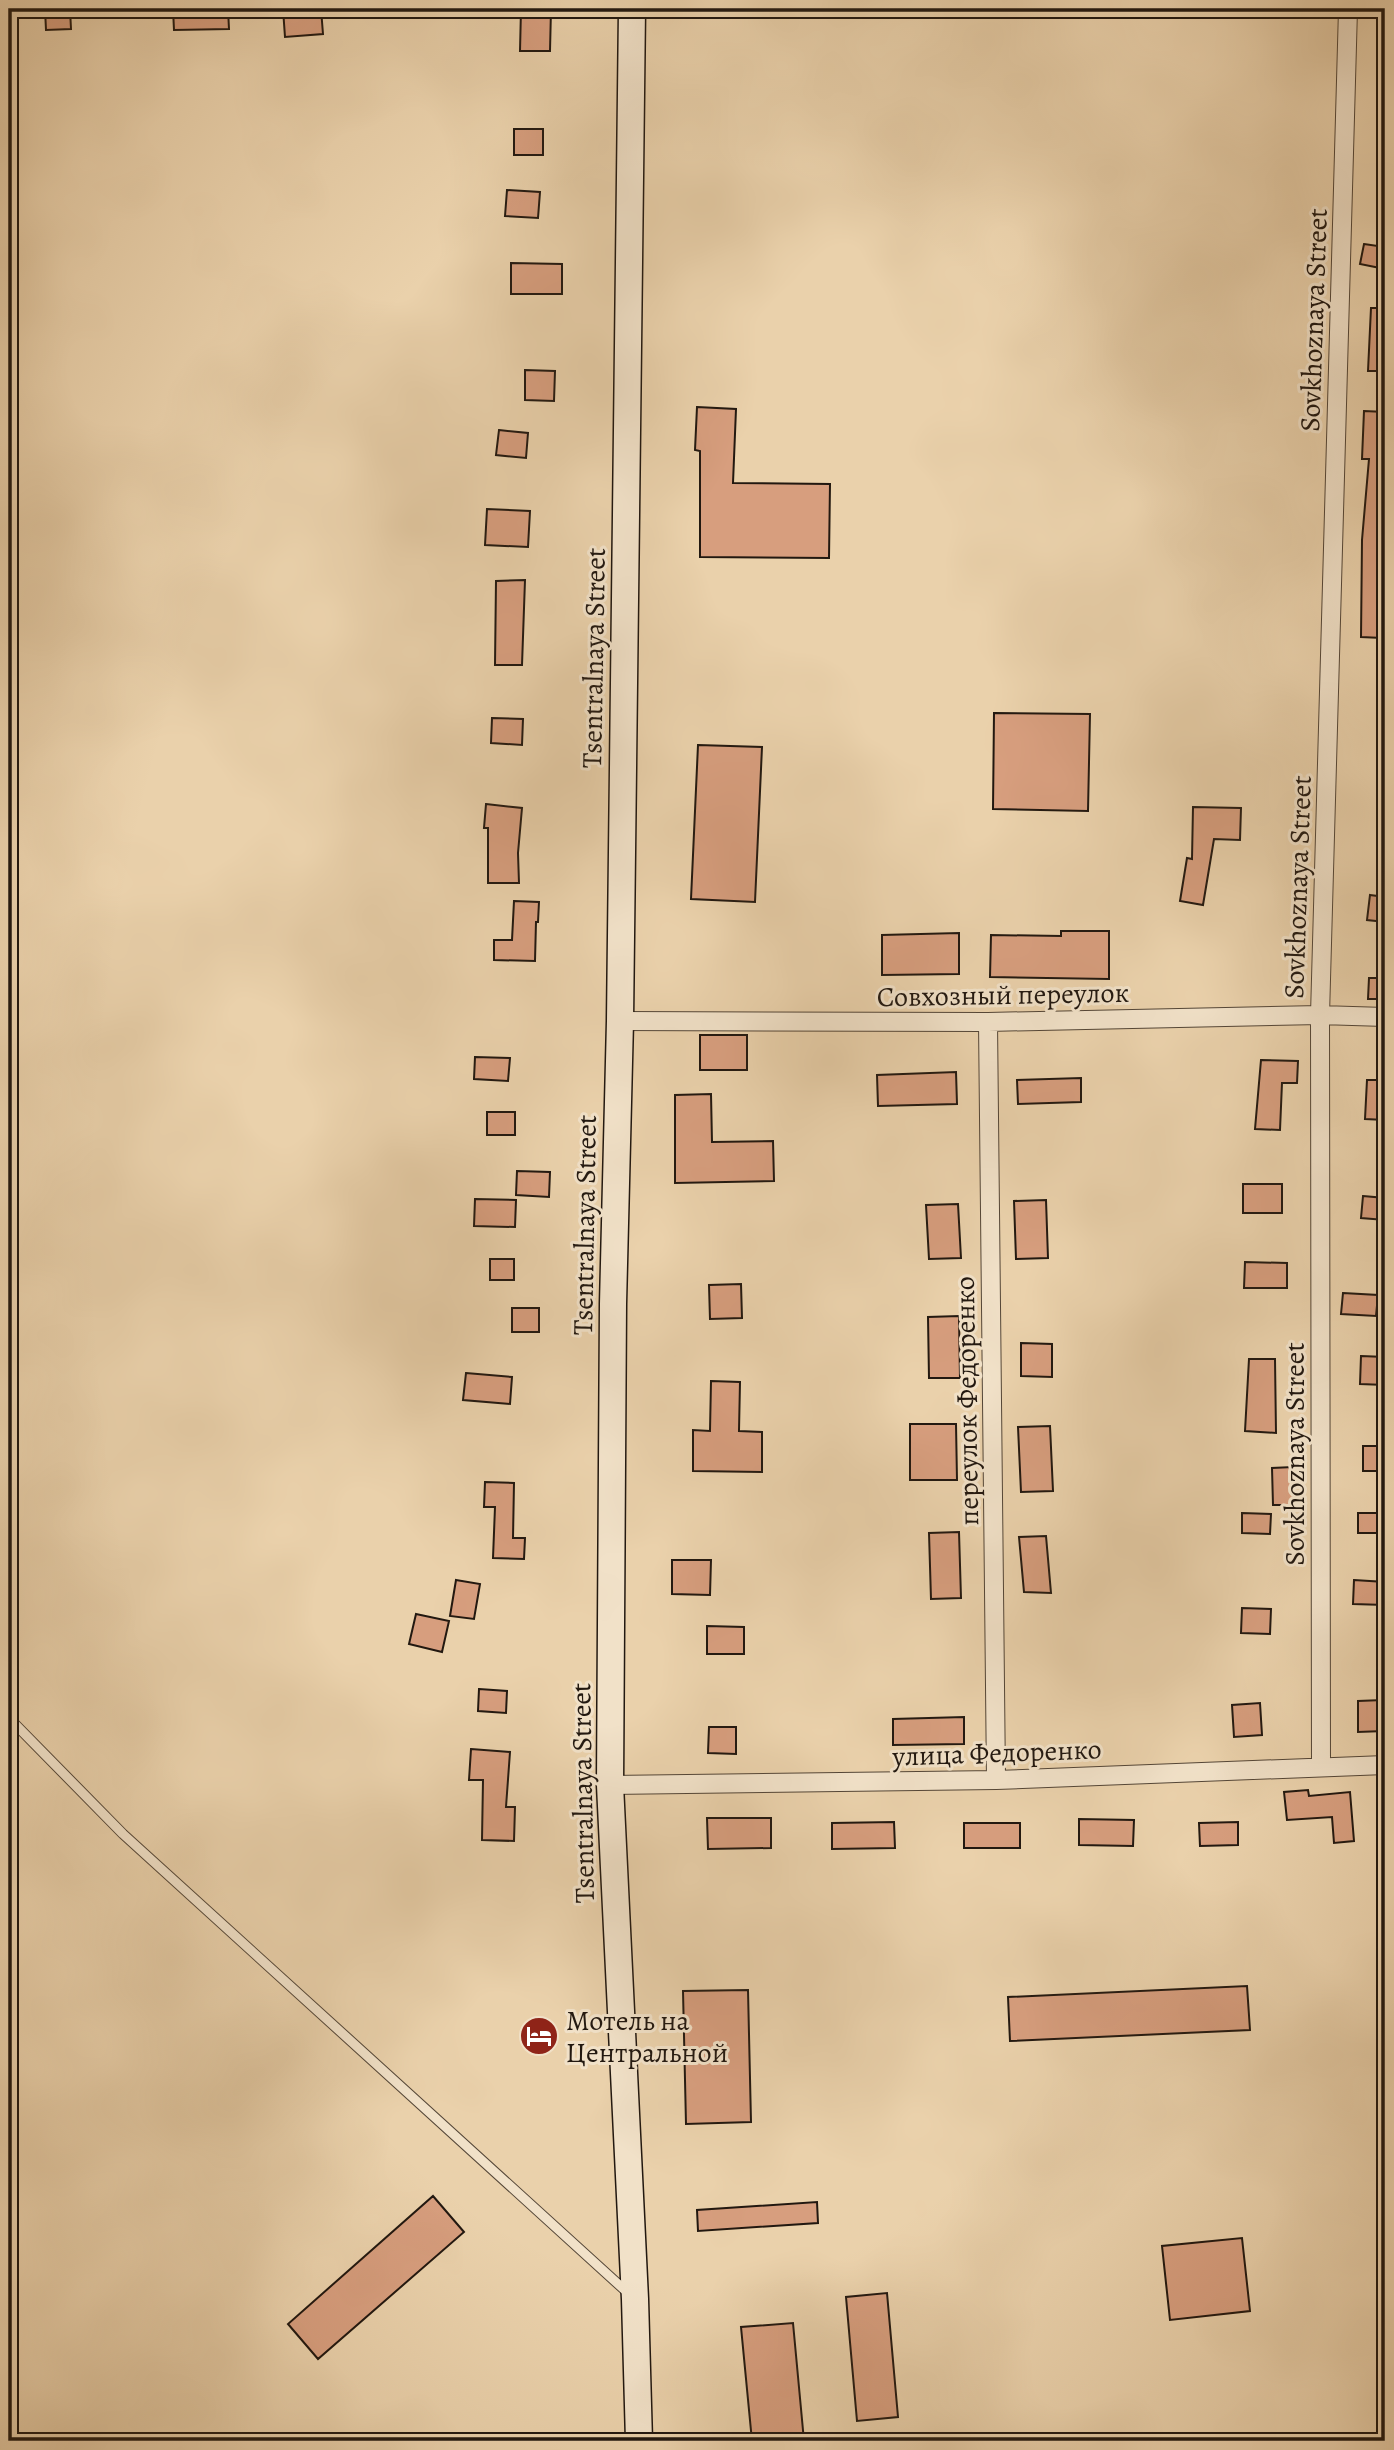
<svg xmlns="http://www.w3.org/2000/svg" width="1394" height="2450" viewBox="0 0 1394 2450" font-family="Alegreya,serif">
<style>
.building{fill:#d79e7e;stroke:#221810;stroke-width:2}
.lines{fill:none;stroke-linecap:round;stroke-linejoin:round}
.lane-casing{stroke:#544637;stroke-width:11}
.street-casing{stroke:#544637;stroke-width:20}
.secondary-casing{stroke:#221810;stroke-width:29}
.lane{stroke:#f1e1c8;stroke-width:9}
.street{stroke:#f1e1c8;stroke-width:18}
.secondary{stroke:#f1e1c8;stroke-width:26}
.labels{text-anchor:middle;stroke-width:6;stroke-linejoin:round;paint-order:stroke}
.street-label{font-size:28px;fill:#221810;stroke:#f1e1c8}
.poi-label{font-size:28px;fill:#221810;stroke:#f1e1c8;text-anchor:start}
</style>
<rect width="100%" height="100%" fill="#ead1ab"/>
<filter id="stains"><feTurbulence type="fractalNoise" baseFrequency=".00286" numOctaves="4"/><feColorMatrix values="0 0 0 0 .2 0 0 0 0 .09 0 0 0 0 .02 0 0 0 .5 -.17"/></filter>
<radialGradient id="worn" r=".72"><stop offset=".6" stop-color="#630" stop-opacity="0"/><stop offset="1" stop-color="#630" stop-opacity=".3"/></radialGradient>
<path class="building" d="M 45,9 L 70,9 L 71,29 L 46,30 Z
M 173,9 L 228,9 L 229,29 L 174,30 Z
M 283,9 L 321,9 L 323,34 L 285,37 Z
M 521,9 L 551,9 L 550,51 L 520,51 Z
M 514,129 L 543,129 L 543,155 L 514,155 Z
M 507,190 L 540,192 L 538,218 L 505,216 Z
M 1364,244 L 1385,247 L 1385,269 L 1360,264 Z
M 511,263 L 562,264 L 562,294 L 511,294 Z
M 1371,308 L 1385,308 L 1385,371 L 1368,371 Z
M 525,370 L 555,371 L 554,401 L 525,400 Z
M 697,407 L 736,409 L 733,483 L 830,484 L 829,558 L 700,557 L 700,451 L 695,450 Z
M 1364,411 L 1385,412 L 1385,602 L 1383,602 L 1382,638 L 1361,637 L 1362,540 L 1369,459 L 1362,459 Z
M 499,430 L 528,433 L 526,458 L 496,455 Z
M 487,509 L 530,511 L 528,547 L 485,545 Z
M 525,580 L 522,665 L 495,665 L 496,581 Z
M 994,713 L 1090,714 L 1088,811 L 993,809 Z
M 492,718 L 523,719 L 522,745 L 491,743 Z
M 698,745 L 762,747 L 755,902 L 691,899 Z
M 486,804 L 522,808 L 518,853 L 519,883 L 488,883 L 488,828 L 484,828 Z
M 1193,807 L 1241,808 L 1240,840 L 1214,839 L 1203,905 L 1180,901 L 1187,858 L 1192,859 Z
M 1370,895 L 1385,897 L 1385,922 L 1367,920 Z
M 514,901 L 539,902 L 538,922 L 536,922 L 535,961 L 494,960 L 494,940 L 512,940 Z
M 1061,931 L 1109,931 L 1109,979 L 990,977 L 991,935 L 1061,936 Z
M 959,933 L 959,974 L 882,975 L 882,935 Z
M 1369,978 L 1385,978 L 1385,999 L 1368,999 Z
M 700,1035 L 747,1035 L 747,1070 L 700,1070 Z
M 475,1057 L 510,1058 L 508,1081 L 474,1079 Z
M 1261,1060 L 1298,1061 L 1297,1083 L 1282,1083 L 1280,1130 L 1255,1129 Z
M 956,1072 L 957,1104 L 878,1106 L 877,1075 Z
M 1081,1078 L 1081,1102 L 1018,1104 L 1017,1080 Z
M 1367,1080 L 1385,1080 L 1385,1120 L 1365,1119 Z
M 711,1094 L 712,1142 L 773,1141 L 774,1181 L 675,1183 L 675,1095 Z
M 487,1112 L 515,1112 L 515,1135 L 487,1135 Z
M 517,1171 L 550,1172 L 549,1197 L 516,1195 Z
M 1243,1184 L 1282,1184 L 1282,1213 L 1243,1213 Z
M 1363,1196 L 1385,1198 L 1385,1220 L 1361,1218 Z
M 475,1199 L 516,1200 L 515,1227 L 474,1226 Z
M 1046,1200 L 1048,1258 L 1016,1259 L 1014,1201 Z
M 958,1204 L 961,1258 L 929,1259 L 926,1205 Z
M 490,1259 L 514,1259 L 514,1280 L 490,1280 Z
M 1245,1262 L 1287,1263 L 1287,1288 L 1244,1288 Z
M 741,1284 L 742,1318 L 710,1319 L 709,1285 Z
M 1343,1293 L 1378,1295 L 1376,1316 L 1341,1314 Z
M 512,1308 L 539,1308 L 539,1332 L 512,1332 Z
M 959,1316 L 960,1378 L 929,1378 L 928,1317 Z
M 1021,1343 L 1052,1344 L 1052,1377 L 1021,1376 Z
M 1361,1356 L 1385,1357 L 1385,1385 L 1360,1384 Z
M 1249,1359 L 1275,1359 L 1276,1433 L 1245,1431 Z
M 466,1373 L 512,1377 L 510,1404 L 463,1400 Z
M 711,1381 L 740,1382 L 739,1431 L 762,1432 L 762,1472 L 693,1471 L 693,1430 L 710,1431 Z
M 910,1424 L 956,1424 L 957,1480 L 910,1480 Z
M 1050,1426 L 1053,1491 L 1021,1492 L 1018,1427 Z
M 1363,1446 L 1385,1446 L 1385,1471 L 1363,1471 Z
M 1293,1467 L 1293,1505 L 1273,1505 L 1272,1468 Z
M 485,1482 L 514,1483 L 513,1538 L 525,1538 L 524,1559 L 493,1558 L 495,1507 L 484,1507 Z
M 1242,1513 L 1271,1514 L 1270,1534 L 1242,1533 Z
M 1358,1513 L 1383,1513 L 1383,1533 L 1358,1533 Z
M 959,1532 L 961,1598 L 931,1599 L 929,1533 Z
M 1046,1536 L 1051,1593 L 1024,1592 L 1019,1537 Z
M 672,1560 L 711,1560 L 710,1595 L 672,1594 Z
M 456,1580 L 480,1584 L 474,1619 L 450,1616 Z
M 1354,1580 L 1385,1582 L 1385,1605 L 1353,1604 Z
M 1242,1608 L 1271,1609 L 1270,1634 L 1241,1633 Z
M 416,1614 L 449,1621 L 442,1652 L 409,1644 Z
M 707,1626 L 744,1627 L 744,1654 L 707,1654 Z
M 479,1689 L 507,1691 L 506,1713 L 478,1711 Z
M 1383,1700 L 1384,1731 L 1358,1732 L 1358,1701 Z
M 1260,1703 L 1262,1735 L 1234,1737 L 1232,1705 Z
M 964,1717 L 964,1744 L 893,1745 L 893,1719 Z
M 709,1727 L 736,1727 L 736,1754 L 708,1753 Z
M 471,1749 L 510,1752 L 506,1807 L 515,1807 L 514,1841 L 482,1840 L 483,1780 L 469,1780 Z
M 1308,1790 L 1309,1796 L 1350,1792 L 1354,1841 L 1334,1843 L 1332,1817 L 1287,1820 L 1284,1792 Z
M 707,1818 L 771,1818 L 771,1848 L 708,1849 Z
M 1079,1819 L 1134,1820 L 1133,1846 L 1079,1845 Z
M 894,1822 L 895,1848 L 832,1849 L 832,1823 Z
M 1238,1822 L 1238,1845 L 1200,1846 L 1199,1823 Z
M 964,1823 L 1020,1823 L 1020,1848 L 964,1848 Z
M 1247,1986 L 1250,2030 L 1010,2041 L 1008,1997 Z
M 748,1990 L 751,2122 L 686,2124 L 683,1991 Z
M 433,2196 L 464,2232 L 318,2359 L 288,2324 Z
M 817,2202 L 818,2223 L 698,2231 L 697,2210 Z
M 1242,2238 L 1250,2311 L 1170,2320 L 1162,2246 Z
M 887,2293 L 898,2417 L 857,2421 L 846,2297 Z
M 793,2323 L 804,2441 L 752,2441 L 741,2327 Z"/>
<g class="lines">
<defs>
<path id="lane" d="M 9,1718 L 123,1834 L 628,2293"/>
<path id="street" d="M 620,1021 L 988,1022 L 1320,1015 L 1385,1017
M 988,1022 L 996,1780
M 1321,1766 L 1320,1015 L 1348,9
M 610,1785 L 996,1780 L 1385,1765"/>
<path id="secondary" d="M 632,9 L 620,1021 L 613,1304 L 610,1785 L 635,2299 L 639,2441"/>
</defs>
<use href="#lane" class="lane-casing"/>
<use href="#street" class="street-casing"/>
<use href="#secondary" class="secondary-casing"/>
<use href="#lane" class="lane"/>
<use href="#street" class="street"/>
<use href="#secondary" class="secondary"/>
</g>
<defs>
<symbol id="hotel-disc" viewBox="-11 -11 22 22"><circle r="9.5" fill="#8f2418" stroke="#f1e1c8"/><path d="M-6-4.5h1.5V1H6V5H4.5V3h-9V5H-6ZM-4 0a1.8 1.8 0 1 1 3.6 0ZM.5 0V-2.5h3Q6-2.5 6 0Z" fill="#fff"/></symbol>
</defs>
<g fill-rule="evenodd">
<use href="#hotel-disc" x="517" y="2014" width="44" height="44"/>
</g>
<g class="labels">
<g class="street-label">
<text transform="translate(1313 320) rotate(-88)" y="10">Sovkhoznaya Street</text>
<text transform="translate(593 658) rotate(-89)" y="10">Tsentralnaya Street</text>
<text transform="translate(1297 887) rotate(-88)" y="10">Sovkhoznaya Street</text>
<text transform="translate(1003 994) rotate(-1)" y="10">Совхозный переулок</text>
<text transform="translate(584 1225) rotate(-89)" y="10">Tsentralnaya Street</text>
<text transform="translate(966 1401) rotate(-91)" y="10">переулок Федоренко</text>
<text transform="translate(1294 1454) rotate(-90)" y="10">Sovkhoznaya Street</text>
<text transform="translate(997 1752) rotate(-2)" y="10">улица Федоренко</text>
<text transform="translate(582 1793) rotate(-91)" y="10">Tsentralnaya Street</text>
</g>
<g class="poi-label">
<text x="566" y="2030">Мотель на<tspan x="566" dy="32">Центральной</tspan></text>
</g>
</g>
<rect width="1394" height="2450" fill="none" stroke="#ead1ab" stroke-width="35"/>
<rect x="10" y="10" width="1373" height="2429" fill="none" stroke="#221810" stroke-width="3.5"/>
<rect x="18" y="18" width="1359" height="2415" fill="none" stroke="#221810" stroke-width="2"/>
<rect width="100%" height="100%" filter="url(#stains)"/>
<rect width="100%" height="100%" fill="url(#worn)"/>
</svg>
